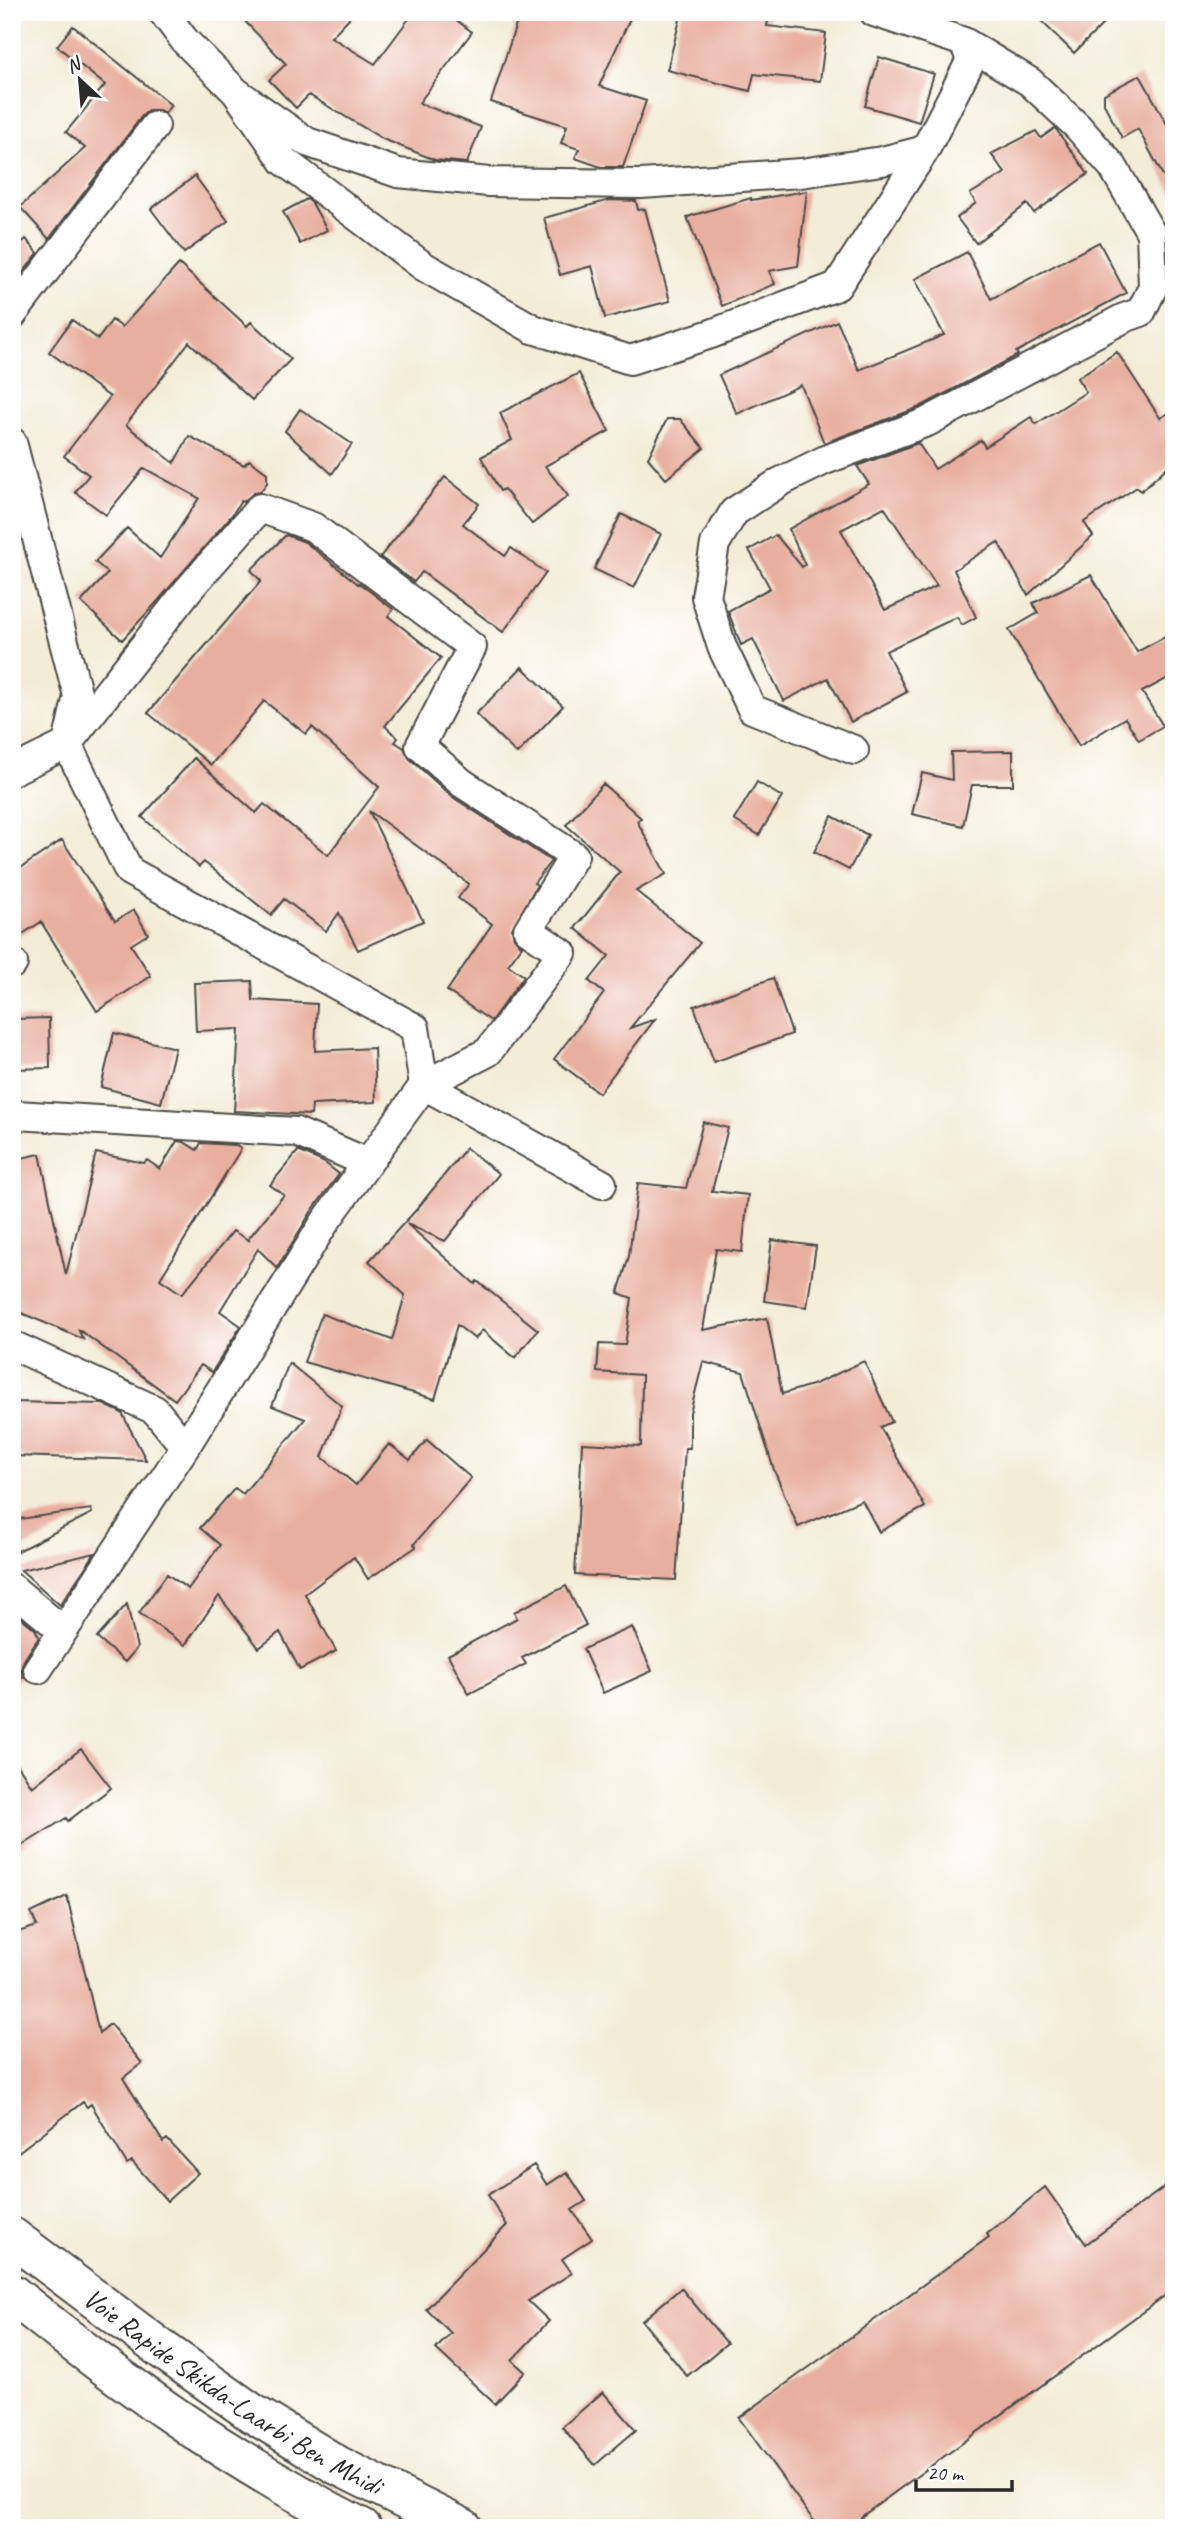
<svg xmlns="http://www.w3.org/2000/svg" width="1186" height="2540" viewBox="0 0 1186 2540" font-family="Caveat,sans-serif">
<style>
.building{fill:#e8ae9f;fill-rule:evenodd}
.lines{fill:none;stroke-linecap:round;stroke-linejoin:round}
.street-casing{stroke:#494845;stroke-width:32}
.highway-casing{stroke:#494845;stroke-width:42}
.street{stroke:#fff;stroke-width:28}
.highway{stroke:#fff;stroke-width:38}
.labels{text-anchor:middle;stroke-width:7;stroke-linejoin:round;paint-order:stroke}
.street-label{font-size:28px;fill:#2b2b2b;stroke:#fff}
</style>
<rect width="100%" height="100%" fill="#fff"/>
<filter id="ink" filterUnits="userSpaceOnUse"><feTurbulence type="fractalNoise" baseFrequency=".0143" numOctaves="2"/><feDisplacementMap in="SourceGraphic" scale="14" xChannelSelector="R" yChannelSelector="G"/><feConvolveMatrix kernelMatrix="1 2 1 2 8 2 1 2 1" color-interpolation-filters="sRGB"/></filter>
<filter id="wash" filterUnits="userSpaceOnUse"><feTurbulence type="fractalNoise" baseFrequency=".00686" numOctaves="4" result="noise"/><feDisplacementMap in="SourceGraphic" scale="28" xChannelSelector="R" yChannelSelector="G"/><feGaussianBlur stdDeviation="1.57" result="paint"/><feColorMatrix in="noise" values="0 0 0 0 0 0 0 0 0 0 0 0 0 0 0 0 0 1.4 0 .05"/><feComposite in="paint" operator="in"/></filter>
<g filter="url(#wash)">
<rect width="100%" height="100%" fill="#f3ecd7"/>
<g id="blocks">
<path class="building" d="M 236,12 L 355,12 L 331,37 L 375,64 L 414,12 L 446,12 L 472,32 L 419,103 L 481,127 L 467,163 L 435,160 L 383,139 L 309,95 L 296,108 L 269,80 L 286,64 Z
M 520,12 L 633,12 L 599,86 L 646,101 L 623,167 L 601,167 L 575,158 L 579,149 L 561,143 L 567,126 L 491,102 Z
M 682,12 L 770,12 L 767,26 L 826,33 L 820,81 L 754,74 L 750,91 L 667,70 Z
M 1032,12 L 1115,12 L 1074,53 Z
M 73,26 L 171,105 L 165,113 L 158,110 L 149,110 L 142,116 L 49,239 L 20,207 L 85,148 L 66,132 L 105,85 L 57,46 Z
M 879,57 L 934,74 L 919,122 L 865,106 Z
M 1140,75 L 1174,137 L 1174,196 L 1138,129 L 1122,138 L 1104,104 L 1104,94 Z
M 1055,128 L 1088,174 L 1034,213 L 1027,204 L 976,243 L 957,218 L 976,203 L 970,194 L 1005,173 L 991,154 L 1036,131 L 1041,138 Z
M 195,176 L 228,221 L 184,253 L 151,209 Z
M 807,191 L 798,266 L 769,271 L 775,284 L 722,306 L 687,217 L 751,198 L 751,200 Z
M 307,199 L 312,203 L 327,230 L 300,244 L 283,212 Z
M 610,200 L 636,201 L 638,210 L 645,209 L 670,301 L 605,318 L 592,266 L 560,275 L 544,218 Z
M 26,239 L 38,253 L 12,287 L 12,251 Z
M 1099,242 L 1126,293 L 1016,352 L 1018,355 L 920,407 L 824,443 L 801,385 L 737,414 L 719,375 L 837,321 L 859,370 L 944,335 L 915,279 L 967,252 L 991,299 Z
M 179,264 L 247,326 L 251,322 L 291,359 L 252,400 L 189,342 L 126,425 L 174,463 L 189,436 L 244,465 L 249,460 L 267,473 L 267,483 L 260,492 L 255,492 L 243,502 L 241,501 L 232,515 L 157,602 L 122,640 L 81,602 L 108,573 L 95,562 L 127,528 L 160,558 L 199,498 L 144,468 L 106,515 L 75,492 L 89,475 L 64,456 L 110,397 L 49,352 L 72,320 L 98,339 L 112,320 L 122,327 Z
M 1117,352 L 1160,418 L 1174,410 L 1174,461 L 1141,491 L 1137,487 L 1084,522 L 1093,536 L 1028,595 L 998,542 L 954,570 L 976,617 L 962,625 L 957,617 L 886,651 L 907,692 L 851,722 L 828,678 L 784,701 L 753,639 L 741,645 L 728,611 L 770,588 L 749,550 L 776,535 L 802,567 L 805,565 L 789,529 L 869,484 L 857,466 L 918,443 L 935,469 L 981,440 L 985,447 L 1031,417 L 1036,424 L 1086,392 L 1077,378 ZM 884,507 L 937,586 L 885,610 L 841,530 Z
M 579,373 L 609,431 L 545,466 L 568,496 L 532,524 L 504,489 L 500,491 L 481,457 L 512,440 L 500,413 Z
M 300,409 L 352,444 L 332,474 L 285,431 Z
M 667,419 L 680,419 L 704,448 L 666,479 L 648,458 Z
M 445,477 L 479,504 L 463,524 L 505,556 L 511,548 L 546,573 L 503,632 L 422,572 L 414,582 L 380,557 Z
M 621,514 L 661,534 L 634,588 L 594,569 Z
M 286,535 L 305,542 L 358,584 L 359,583 L 393,609 L 388,616 L 441,658 L 385,726 L 398,738 L 395,742 L 404,748 L 409,758 L 451,796 L 551,861 L 534,883 L 537,885 L 512,929 L 514,938 L 522,946 L 508,965 L 524,976 L 491,1021 L 447,991 L 492,924 L 458,898 L 469,884 L 369,811 L 423,921 L 358,950 L 339,913 L 326,931 L 284,899 L 271,915 L 204,862 L 199,867 L 142,817 L 194,758 L 256,813 L 264,804 L 328,855 L 379,787 L 312,727 L 306,734 L 264,701 L 211,765 L 148,713 L 261,581 L 251,570 Z
M 1091,575 L 1137,652 L 1174,632 L 1174,675 L 1142,692 L 1163,726 L 1139,740 L 1125,718 L 1079,746 L 1009,630 L 1038,613 L 1033,603 Z
M 522,667 L 563,706 L 517,754 L 476,714 Z
M 1013,751 L 1013,785 L 972,785 L 963,826 L 912,814 L 922,773 L 952,780 L 951,752 Z
M 757,782 L 782,797 L 759,835 L 734,820 Z
M 603,784 L 641,818 L 637,821 L 666,874 L 636,891 L 700,943 L 630,1028 L 655,1019 L 599,1093 L 554,1059 L 604,993 L 589,981 L 609,956 L 575,928 L 620,872 L 566,825 Z
M 832,816 L 868,835 L 849,870 L 814,852 Z
M 62,840 L 115,921 L 134,910 L 148,934 L 131,945 L 151,976 L 97,1011 L 41,922 L 12,941 L 12,874 Z
M 773,978 L 792,1034 L 714,1062 L 694,1006 Z
M 252,981 L 253,1000 L 317,1004 L 315,1051 L 374,1048 L 376,1102 L 312,1105 L 311,1115 L 234,1111 L 239,1029 L 196,1031 L 194,983 Z
M 49,1018 L 50,1068 L 12,1069 L 12,1019 Z
M 114,1033 L 175,1048 L 161,1103 L 101,1087 Z
M 703,1122 L 728,1128 L 712,1191 L 748,1195 L 742,1252 L 716,1249 L 703,1330 L 767,1318 L 782,1394 L 815,1384 L 864,1361 L 892,1422 L 880,1427 L 925,1507 L 879,1532 L 862,1500 L 798,1527 L 774,1470 L 743,1372 L 703,1362 L 690,1413 L 690,1448 L 685,1448 L 676,1580 L 575,1575 L 582,1443 L 641,1446 L 642,1375 L 597,1372 L 599,1344 L 625,1345 L 632,1298 L 618,1293 L 629,1256 L 638,1183 L 686,1188 Z
M 177,1141 L 184,1142 L 197,1150 L 201,1143 L 235,1145 L 241,1149 L 160,1279 L 182,1294 L 233,1231 L 250,1241 L 248,1239 L 284,1195 L 270,1185 L 298,1151 L 325,1163 L 339,1174 L 311,1212 L 277,1268 L 258,1249 L 220,1311 L 241,1326 L 212,1372 L 201,1365 L 175,1400 L 78,1329 L 83,1339 L 12,1309 L 12,1160 L 40,1154 L 66,1275 L 96,1153 L 144,1163 L 147,1160 L 160,1169 Z
M 466,1148 L 499,1174 L 445,1241 L 407,1224 L 475,1284 L 477,1281 L 538,1330 L 515,1358 L 482,1330 L 475,1339 L 457,1325 L 435,1399 L 304,1362 L 322,1314 L 392,1340 L 405,1295 L 369,1261 L 417,1209 Z
M 772,1240 L 816,1246 L 807,1307 L 764,1301 Z
M 289,1363 L 342,1406 L 322,1457 L 356,1485 L 389,1444 L 410,1460 L 427,1440 L 471,1478 L 414,1544 L 416,1547 L 368,1579 L 354,1557 L 305,1594 L 336,1651 L 300,1670 L 280,1632 L 259,1648 L 219,1596 L 185,1645 L 139,1613 L 167,1574 L 188,1589 L 220,1545 L 200,1528 L 235,1488 L 243,1494 L 305,1419 L 272,1406 Z
M 12,1402 L 103,1404 L 122,1413 L 146,1460 L 12,1456 Z
M 91,1509 L 92,1513 L 12,1554 L 12,1520 Z
M 95,1553 L 60,1605 L 21,1570 L 52,1563 Z
M 566,1586 L 586,1625 L 522,1658 L 526,1664 L 469,1694 L 448,1655 L 517,1618 L 514,1612 Z
M 127,1604 L 137,1648 L 125,1662 L 97,1638 Z
M 12,1610 L 35,1629 L 39,1637 L 24,1660 L 21,1669 L 23,1677 L 12,1682 Z
M 632,1627 L 652,1671 L 603,1693 L 583,1649 Z
M 81,1749 L 111,1788 L 68,1821 L 66,1818 L 12,1852 L 12,1756 L 32,1787 Z
M 67,1896 L 99,2033 L 110,2024 L 142,2063 L 123,2078 L 163,2142 L 167,2139 L 198,2173 L 167,2201 L 132,2161 L 127,2164 L 91,2104 L 87,2107 L 83,2102 L 12,2157 L 12,1934 L 37,1926 L 31,1913 Z
M 534,2165 L 547,2185 L 567,2172 L 586,2201 L 572,2210 L 592,2239 L 562,2259 L 572,2273 L 528,2301 L 549,2321 L 512,2360 L 525,2372 L 495,2404 L 436,2349 L 451,2333 L 426,2309 L 507,2225 L 488,2195 Z
M 1174,2180 L 1174,2289 L 861,2517 L 869,2528 L 819,2528 L 739,2418 L 989,2237 L 987,2234 L 1045,2187 L 1086,2244 Z
M 681,2288 L 727,2343 L 687,2376 L 642,2321 Z
M 603,2392 L 636,2430 L 595,2465 L 562,2427 Z"/>
</g>
</g>
<g filter="url(#ink)">
<use href="#blocks" fill-opacity="0" stroke="#494845" stroke-width="2"/>
<g class="lines">
<defs>
<path id="street" d="M 163,12 L 185,41 L 236,92 L 307,142 L 398,173 L 489,182 L 641,184 L 801,173 L 882,161 L 925,150
M 236,92 L 284,161 L 423,266 L 533,329 L 630,360 L 711,334 L 837,286 L 925,150 L 971,60 L 964,42 L 874,12
M 12,315 L 155,126
M 12,442 L 78,696 L 67,744 L 12,771
M 854,750 L 752,709 L 722,647 L 706,597 L 715,544 L 734,512 L 780,482 L 825,460 L 927,422 L 1124,318 L 1141,312 L 1153,287 L 1151,233 L 1113,167 L 1078,127 L 1030,82 L 964,42
M 12,964 L 13,963
M 424,1085 L 602,1184
M 16,1115 L 296,1132 L 368,1163
M 12,1345 L 155,1410 L 185,1447
M 12,1588 L 63,1631
M 38,1669 L 185,1447 L 325,1222 L 424,1085 L 415,1028 L 129,871 L 67,744 L 188,590 L 260,508 L 313,527 L 472,647 L 420,746 L 462,783 L 574,856 L 528,930 L 562,953 L 488,1052 L 424,1085"/>
<g id="highway">
<path id="s1" d="M 12,2237 L 160,2348 L 252,2413 L 337,2465 L 463,2528"/>
<path d="M 12,2294 C 123,2384 234,2463 362,2528"/>
</g>
</defs>
<use href="#street" class="street-casing"/>
<use href="#highway" class="highway-casing"/>
<use href="#street" class="street"/>
<use href="#highway" class="highway"/>
</g>
</g>
<g class="labels">
<g class="street-label">
<text dy="10" stroke="none"><textPath href="#s1" startOffset="270">Voie Rapide Skikda-Laarbi Ben Mhidi</textPath></text>
</g>
</g>
<rect width="1186" height="2540" fill="none" stroke="#fff" stroke-width="42"/>
<g transform="translate(80 80) rotate(334)" stroke="#ffffff" stroke-width="5" paint-order="stroke">
<path d="M0-5L12 26L0 18L-12 26Z" fill="#2b2b2b"/>
<text y="-10" font-size="19" font-weight="bold" text-anchor="middle" fill="#2b2b2b">N</text>
</g>
<path d="M916 2480v10h96v-10" fill="none" stroke="#2b2b2b" stroke-width="3.5"/>
<text x="927" y="2480" font-size="21" fill="#2b2b2b" stroke="#ffffff" stroke-width="5" paint-order="stroke">20 m</text>
</svg>
